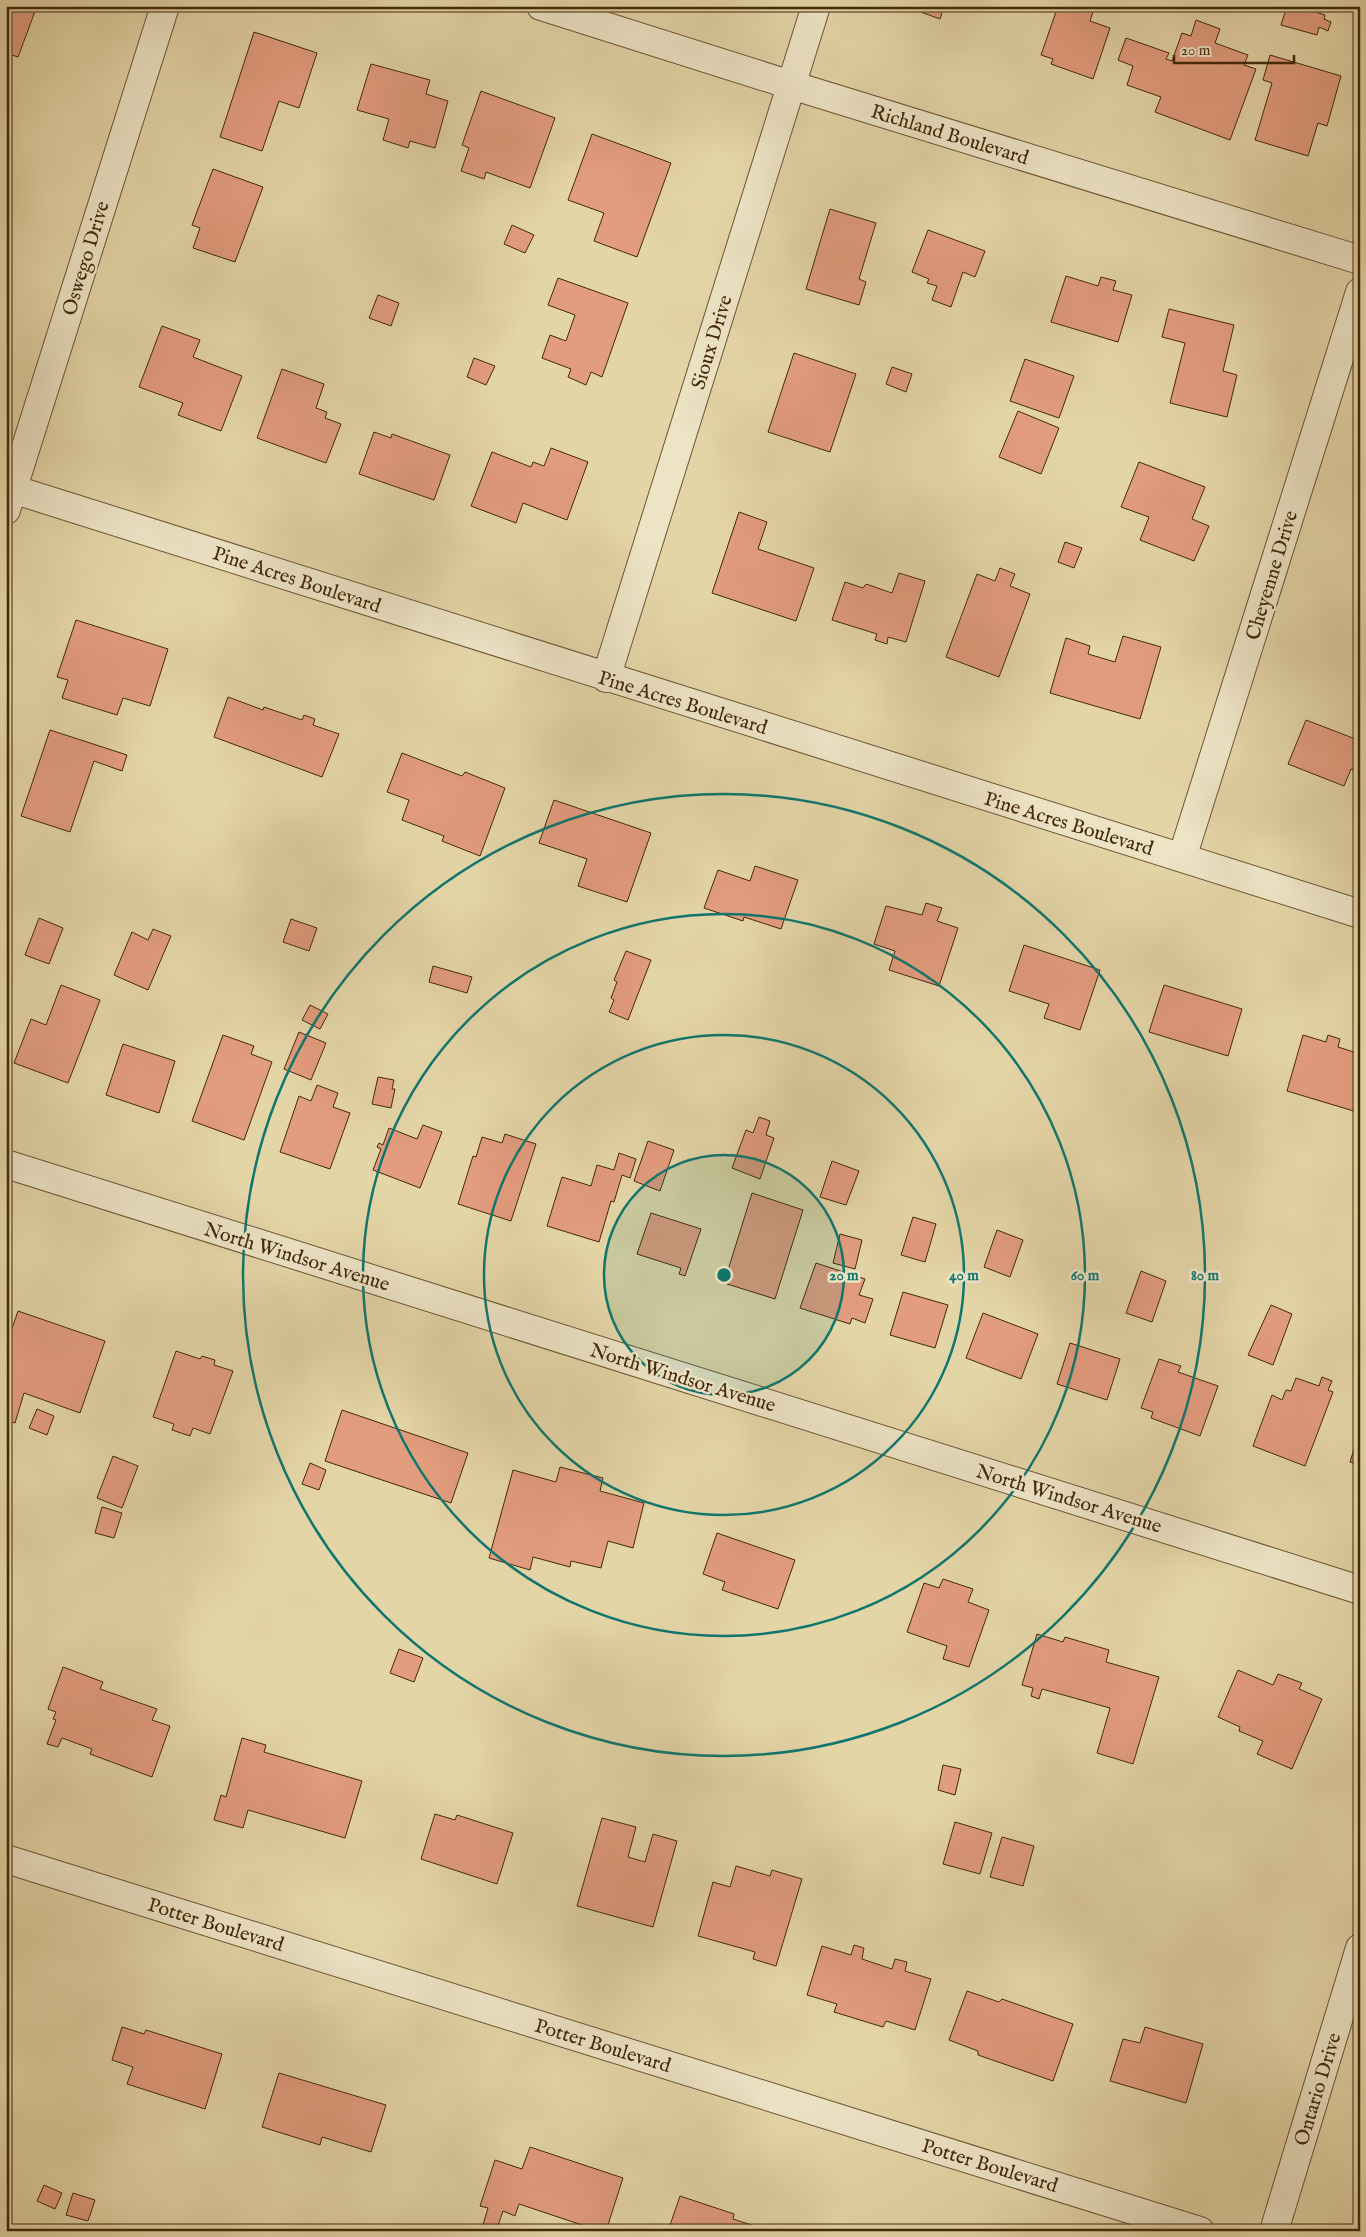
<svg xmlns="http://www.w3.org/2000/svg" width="1366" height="2237" viewBox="0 0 1366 2237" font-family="'IM FELL English',serif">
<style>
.building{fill:#e29c7e;stroke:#42290a}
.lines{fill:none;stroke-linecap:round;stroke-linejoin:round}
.minor-casing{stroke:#6a5431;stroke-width:30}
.minor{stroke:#ede4c6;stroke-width:28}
.ring{fill:none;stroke:#0f766e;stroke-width:2.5}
.labels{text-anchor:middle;stroke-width:5;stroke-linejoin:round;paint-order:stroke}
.street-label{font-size:20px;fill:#42290a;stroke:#ede4c6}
.centre{fill:#0f766e;stroke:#ede4c6;stroke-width:2.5}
.ring-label{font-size:15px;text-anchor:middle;font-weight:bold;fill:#0f766e;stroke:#ede4c6;stroke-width:5;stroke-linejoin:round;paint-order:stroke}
</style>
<rect width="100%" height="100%" fill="#e4d5a7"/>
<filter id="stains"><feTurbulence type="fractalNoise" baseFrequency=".004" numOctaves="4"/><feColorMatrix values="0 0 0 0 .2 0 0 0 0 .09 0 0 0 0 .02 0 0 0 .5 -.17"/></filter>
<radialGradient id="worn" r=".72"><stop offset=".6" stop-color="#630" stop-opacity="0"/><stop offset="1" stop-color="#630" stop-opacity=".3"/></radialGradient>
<path class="building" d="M 6,6 L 37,6 L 18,57 L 6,53 Z
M 904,6 L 944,6 L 940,19 Z
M 1058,6 L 1086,6 L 1094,9 L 1090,21 L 1110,28 L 1093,79 L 1051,64 L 1053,59 L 1041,55 Z
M 1287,6 L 1297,6 L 1325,15 L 1324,19 L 1331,22 L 1328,31 L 1319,27 L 1317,35 L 1281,25 Z
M 1196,20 L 1220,29 L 1215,43 L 1248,55 L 1244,65 L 1256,69 L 1230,140 L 1155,112 L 1161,97 L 1127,85 L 1133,66 L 1118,60 L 1126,38 L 1169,53 L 1166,59 L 1172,61 L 1182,33 L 1191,36 Z
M 254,32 L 317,53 L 299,108 L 279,101 L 262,151 L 220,137 Z
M 1270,55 L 1341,76 L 1327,126 L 1318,123 L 1308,156 L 1255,140 L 1272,83 L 1263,80 Z
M 371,64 L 430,80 L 426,94 L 448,101 L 435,148 L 410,141 L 408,148 L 383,140 L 389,119 L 357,110 Z
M 481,91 L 555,118 L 530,188 L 486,172 L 484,179 L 461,171 L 469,148 L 462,145 Z
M 592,134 L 671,163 L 637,257 L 594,241 L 604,213 L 568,200 Z
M 213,169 L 263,187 L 235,262 L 193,248 L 200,228 L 192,225 Z
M 830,209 L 876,223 L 859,279 L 866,282 L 859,305 L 806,289 Z
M 512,225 L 534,235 L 525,253 L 504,244 Z
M 928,230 L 985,251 L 975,277 L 963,272 L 951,307 L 932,300 L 937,286 L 927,283 L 929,279 L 912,272 Z
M 1066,276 L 1098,286 L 1101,277 L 1116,281 L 1113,290 L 1132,295 L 1118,342 L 1051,322 Z
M 558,278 L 628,303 L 602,377 L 591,372 L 586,385 L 568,377 L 571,369 L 542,358 L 550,335 L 566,341 L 575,315 L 548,305 Z
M 378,295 L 399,303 L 391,326 L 369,318 Z
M 1169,309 L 1234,325 L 1223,371 L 1237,375 L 1227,417 L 1170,403 L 1185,343 L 1162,337 Z
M 162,326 L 200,340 L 193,357 L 242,376 L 221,431 L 178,415 L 183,403 L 139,387 Z
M 794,353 L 856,374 L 830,452 L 768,432 Z
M 474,358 L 495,366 L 486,385 L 467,377 Z
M 1025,359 L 1074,376 L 1059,418 L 1010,401 Z
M 892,367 L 912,374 L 906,392 L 886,384 Z
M 282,369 L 324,384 L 316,408 L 327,412 L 325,418 L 341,424 L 326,463 L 257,438 Z
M 1018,411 L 1059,428 L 1041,474 L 999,457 Z
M 374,432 L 391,438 L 392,434 L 450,455 L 434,500 L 359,474 Z
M 551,448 L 588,462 L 567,520 L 523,503 L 516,523 L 471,506 L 492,452 L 531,467 L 533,462 L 544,466 Z
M 1139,462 L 1205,487 L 1192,519 L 1209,526 L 1194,561 L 1140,540 L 1149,517 L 1121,507 Z
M 739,512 L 767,522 L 758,549 L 814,568 L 796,621 L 712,593 Z
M 1065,542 L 1082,548 L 1074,568 L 1058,562 Z
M 1000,568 L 1015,574 L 1010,586 L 1030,594 L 999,677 L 946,657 L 977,574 L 995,581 Z
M 899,573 L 925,581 L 906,642 L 888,637 L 887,644 L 875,640 L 877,634 L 832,620 L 845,582 L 863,588 L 866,584 L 892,593 Z
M 76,620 L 168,649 L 150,706 L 123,698 L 117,715 L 62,698 L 68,680 L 57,677 Z
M 1123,636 L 1161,647 L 1140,719 L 1050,693 L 1066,638 L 1090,646 L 1088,654 L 1115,662 Z
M 228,697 L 263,710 L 264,707 L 302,720 L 304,715 L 315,719 L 313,725 L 339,734 L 322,777 L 214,737 Z
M 1306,720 L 1358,740 L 1360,736 L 1360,773 L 1351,769 L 1344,786 L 1288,764 Z
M 50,730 L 127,755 L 122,771 L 94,761 L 70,832 L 21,816 Z
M 402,753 L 462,776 L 465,772 L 505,788 L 480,856 L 442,841 L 444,836 L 402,820 L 409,800 L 387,792 Z
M 554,800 L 651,833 L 627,902 L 578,886 L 587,859 L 539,843 Z
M 755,866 L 798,880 L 781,929 L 744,917 L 743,921 L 704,908 L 718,870 L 750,881 Z
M 926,903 L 942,908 L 937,921 L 958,928 L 939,986 L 889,970 L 895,951 L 874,944 L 886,906 L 922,915 Z
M 39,918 L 63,928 L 49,964 L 25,955 Z
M 291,919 L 317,928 L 309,951 L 283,942 Z
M 153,929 L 171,936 L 148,990 L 114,975 L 132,932 L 148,940 Z
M 1024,945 L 1100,970 L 1080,1030 L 1044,1018 L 1049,1004 L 1009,991 Z
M 626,951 L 651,960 L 628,1020 L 609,1012 L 614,1000 L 611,998 L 617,982 L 614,980 Z
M 433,966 L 472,977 L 467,993 L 429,982 Z
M 61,985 L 100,1000 L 68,1083 L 14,1063 L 31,1019 L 46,1025 Z
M 1164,985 L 1242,1009 L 1228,1056 L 1149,1032 Z
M 310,1005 L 328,1014 L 320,1029 L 302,1020 Z
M 299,1032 L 326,1043 L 311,1080 L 284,1069 Z
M 223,1035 L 254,1046 L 251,1054 L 272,1062 L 244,1140 L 192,1121 Z
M 1303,1035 L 1326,1042 L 1328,1035 L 1340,1039 L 1338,1047 L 1360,1054 L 1360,1104 L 1357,1112 L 1287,1091 Z
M 123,1044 L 175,1061 L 159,1113 L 106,1095 Z
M 378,1077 L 394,1080 L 392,1089 L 395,1089 L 391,1108 L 372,1104 Z
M 317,1085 L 338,1093 L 333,1107 L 350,1113 L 330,1169 L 280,1152 L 299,1096 L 311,1101 Z
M 759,1117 L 770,1121 L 766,1135 L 774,1138 L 760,1179 L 732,1168 L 746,1130 L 753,1133 Z
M 423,1125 L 442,1132 L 420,1188 L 373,1170 L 381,1149 L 377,1147 L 379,1143 L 383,1145 L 389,1128 L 417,1139 Z
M 505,1134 L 536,1144 L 511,1221 L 458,1204 L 473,1156 L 476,1157 L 482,1137 L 502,1143 Z
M 648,1141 L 674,1150 L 660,1191 L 634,1181 Z
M 619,1153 L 636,1159 L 630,1178 L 622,1175 L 614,1202 L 611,1201 L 599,1242 L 547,1226 L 562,1177 L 591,1186 L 597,1165 L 614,1170 Z
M 832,1161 L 859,1171 L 846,1205 L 820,1197 Z
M 752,1193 L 803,1210 L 775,1299 L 724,1283 Z
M 651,1213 L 701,1229 L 685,1276 L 679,1274 L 681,1268 L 637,1254 Z
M 913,1217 L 936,1224 L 925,1262 L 901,1255 Z
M 997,1230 L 1023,1240 L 1010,1277 L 984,1267 Z
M 840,1234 L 862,1240 L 855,1269 L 833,1263 Z
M 816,1263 L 865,1279 L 859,1295 L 873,1299 L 865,1323 L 852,1318 L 850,1324 L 800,1308 Z
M 1141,1271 L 1166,1281 L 1152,1322 L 1126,1313 Z
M 903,1292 L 948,1305 L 935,1348 L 890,1335 Z
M 1271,1305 L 1292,1314 L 1273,1365 L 1248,1355 Z
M 18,1311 L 105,1341 L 80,1413 L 24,1393 L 15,1423 L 6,1420 L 6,1346 Z
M 983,1313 L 1038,1334 L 1021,1379 L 966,1358 Z
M 1070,1343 L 1120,1359 L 1107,1400 L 1057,1384 Z
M 176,1351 L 200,1359 L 202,1356 L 215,1360 L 214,1365 L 233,1371 L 210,1434 L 193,1428 L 190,1436 L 172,1430 L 174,1424 L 153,1417 Z
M 1159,1359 L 1181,1366 L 1178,1372 L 1218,1386 L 1200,1436 L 1151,1418 L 1153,1412 L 1141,1408 Z
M 1322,1377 L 1332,1381 L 1328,1390 L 1333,1392 L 1305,1466 L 1253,1446 L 1272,1395 L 1282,1400 L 1286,1390 L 1291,1391 L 1296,1378 L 1319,1386 Z
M 37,1409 L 54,1416 L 47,1435 L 29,1428 Z
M 342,1410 L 468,1453 L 451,1503 L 325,1461 Z
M 1360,1430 L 1360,1465 L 1350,1462 Z
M 113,1456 L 138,1466 L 122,1508 L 97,1498 Z
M 310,1463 L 326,1470 L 319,1490 L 302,1484 Z
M 560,1467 L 603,1478 L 600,1491 L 644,1503 L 633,1548 L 608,1541 L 601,1568 L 571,1561 L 570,1567 L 533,1557 L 530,1570 L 489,1558 L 513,1470 L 556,1482 Z
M 102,1507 L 122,1513 L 114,1538 L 95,1533 Z
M 717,1533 L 795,1560 L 778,1609 L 722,1590 L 725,1582 L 703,1574 Z
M 943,1579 L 973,1589 L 968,1602 L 989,1610 L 969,1667 L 943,1659 L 947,1646 L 907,1632 L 924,1583 L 939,1588 Z
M 1037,1634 L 1063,1642 L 1065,1637 L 1109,1650 L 1106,1662 L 1159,1677 L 1133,1764 L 1097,1753 L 1110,1708 L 1042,1689 L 1039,1699 L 1031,1696 L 1033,1688 L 1022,1685 Z
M 399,1649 L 423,1658 L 414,1682 L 390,1673 Z
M 63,1667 L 103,1682 L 100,1689 L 157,1709 L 152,1720 L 170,1726 L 152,1777 L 90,1754 L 92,1749 L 62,1738 L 58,1747 L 47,1744 L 56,1720 L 53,1719 L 56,1712 L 48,1709 Z
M 1238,1670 L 1273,1685 L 1278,1674 L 1302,1683 L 1299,1689 L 1322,1699 L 1292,1769 L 1257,1754 L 1263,1741 L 1239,1731 L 1240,1727 L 1218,1717 Z
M 242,1738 L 266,1745 L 264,1752 L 362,1781 L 345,1838 L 248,1810 L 243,1828 L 214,1820 L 221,1795 L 226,1797 Z
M 943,1765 L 961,1769 L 955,1795 L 938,1790 Z
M 435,1814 L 455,1820 L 457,1815 L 513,1833 L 497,1884 L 421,1859 Z
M 602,1818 L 636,1827 L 628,1857 L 645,1862 L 653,1834 L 677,1841 L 653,1927 L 577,1906 Z
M 955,1822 L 992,1833 L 980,1874 L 943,1864 Z
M 1002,1837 L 1034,1846 L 1023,1886 L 990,1877 Z
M 736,1866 L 770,1876 L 772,1870 L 802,1879 L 776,1966 L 753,1959 L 755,1952 L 698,1936 L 713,1882 L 730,1887 Z
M 854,1945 L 864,1948 L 862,1959 L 892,1969 L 895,1959 L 907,1962 L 905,1971 L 931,1979 L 915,2030 L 886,2021 L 883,2027 L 834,2012 L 837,2004 L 807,1995 L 822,1946 L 851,1955 Z
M 967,1991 L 999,2002 L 1002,1999 L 1073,2024 L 1053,2081 L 978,2055 L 978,2051 L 949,2040 Z
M 122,2027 L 144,2034 L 146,2030 L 222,2054 L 205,2109 L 127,2084 L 133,2067 L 112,2060 Z
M 1145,2027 L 1203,2044 L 1186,2103 L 1110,2081 L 1123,2039 L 1140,2043 Z
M 279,2073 L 386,2105 L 371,2152 L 322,2137 L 320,2145 L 262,2127 Z
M 530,2147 L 623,2178 L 606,2231 L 600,2231 L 519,2204 L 515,2216 L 503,2211 L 496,2231 L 482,2228 L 488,2208 L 480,2206 L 495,2160 L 522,2169 Z
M 44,2185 L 62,2193 L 55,2209 L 37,2201 Z
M 73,2193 L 95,2200 L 88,2221 L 66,2215 Z
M 680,2196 L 734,2214 L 733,2219 L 770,2231 L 668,2231 Z"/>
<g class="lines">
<defs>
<path id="minor" d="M 541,6 L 791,85 L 1360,260
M 6,487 L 1360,914
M 6,510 L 165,6
M 606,678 L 816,6
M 1182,858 L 1360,292
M 6,1164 L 1360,1590
M 6,1859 L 1200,2231
M 1274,2231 L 1360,1948"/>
</defs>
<use href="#minor" class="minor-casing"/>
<use href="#minor" class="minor"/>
</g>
<circle cx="724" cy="1275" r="120" fill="#0f766e" fill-opacity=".12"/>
<g class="ring">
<circle cx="724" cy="1275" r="120"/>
<circle cx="724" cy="1275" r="240"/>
<circle cx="724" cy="1275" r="361"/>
<circle cx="724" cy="1275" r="481"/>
</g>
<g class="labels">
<g class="street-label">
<text transform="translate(950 134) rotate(17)" y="7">Richland Boulevard</text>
<text transform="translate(85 258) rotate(-73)" y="7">Oswego Drive</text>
<text transform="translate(711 342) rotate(-73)" y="7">Sioux Drive</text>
<text transform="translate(1271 575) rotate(-73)" y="7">Cheyenne Drive</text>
<text transform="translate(297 579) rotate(18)" y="7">Pine Acres Boulevard</text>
<text transform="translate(683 702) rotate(17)" y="7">Pine Acres Boulevard</text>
<text transform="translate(1069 823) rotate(17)" y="7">Pine Acres Boulevard</text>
<text transform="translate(297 1256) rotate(17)" y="7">North Windsor Avenue</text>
<text transform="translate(683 1377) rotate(17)" y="7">North Windsor Avenue</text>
<text transform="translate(1069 1498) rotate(17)" y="7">North Windsor Avenue</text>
<text transform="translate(216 1924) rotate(17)" y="7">Potter Boulevard</text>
<text transform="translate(603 2045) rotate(17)" y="7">Potter Boulevard</text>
<text transform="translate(1317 2089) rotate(-73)" y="7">Ontario Drive</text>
<text transform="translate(990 2165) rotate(17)" y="7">Potter Boulevard</text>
</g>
</g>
<circle cx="724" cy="1275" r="8" class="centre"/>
<g class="ring-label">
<text x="844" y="1280">20 m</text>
<text x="964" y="1280">40 m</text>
<text x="1085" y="1280">60 m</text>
<text x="1205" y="1280">80 m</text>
</g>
<rect width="1366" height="2237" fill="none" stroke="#e4d5a7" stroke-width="25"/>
<rect x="8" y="8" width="1351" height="2222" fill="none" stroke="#42290a" stroke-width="2.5"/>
<rect x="12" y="12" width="1341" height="2212" fill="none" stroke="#42290a"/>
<path d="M1174 55v8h120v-8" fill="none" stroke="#42290a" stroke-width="2.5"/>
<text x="1181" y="55" font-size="15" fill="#42290a" stroke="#ede4c6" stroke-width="4" paint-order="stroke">20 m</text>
<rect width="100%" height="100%" filter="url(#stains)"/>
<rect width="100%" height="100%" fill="url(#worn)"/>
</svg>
